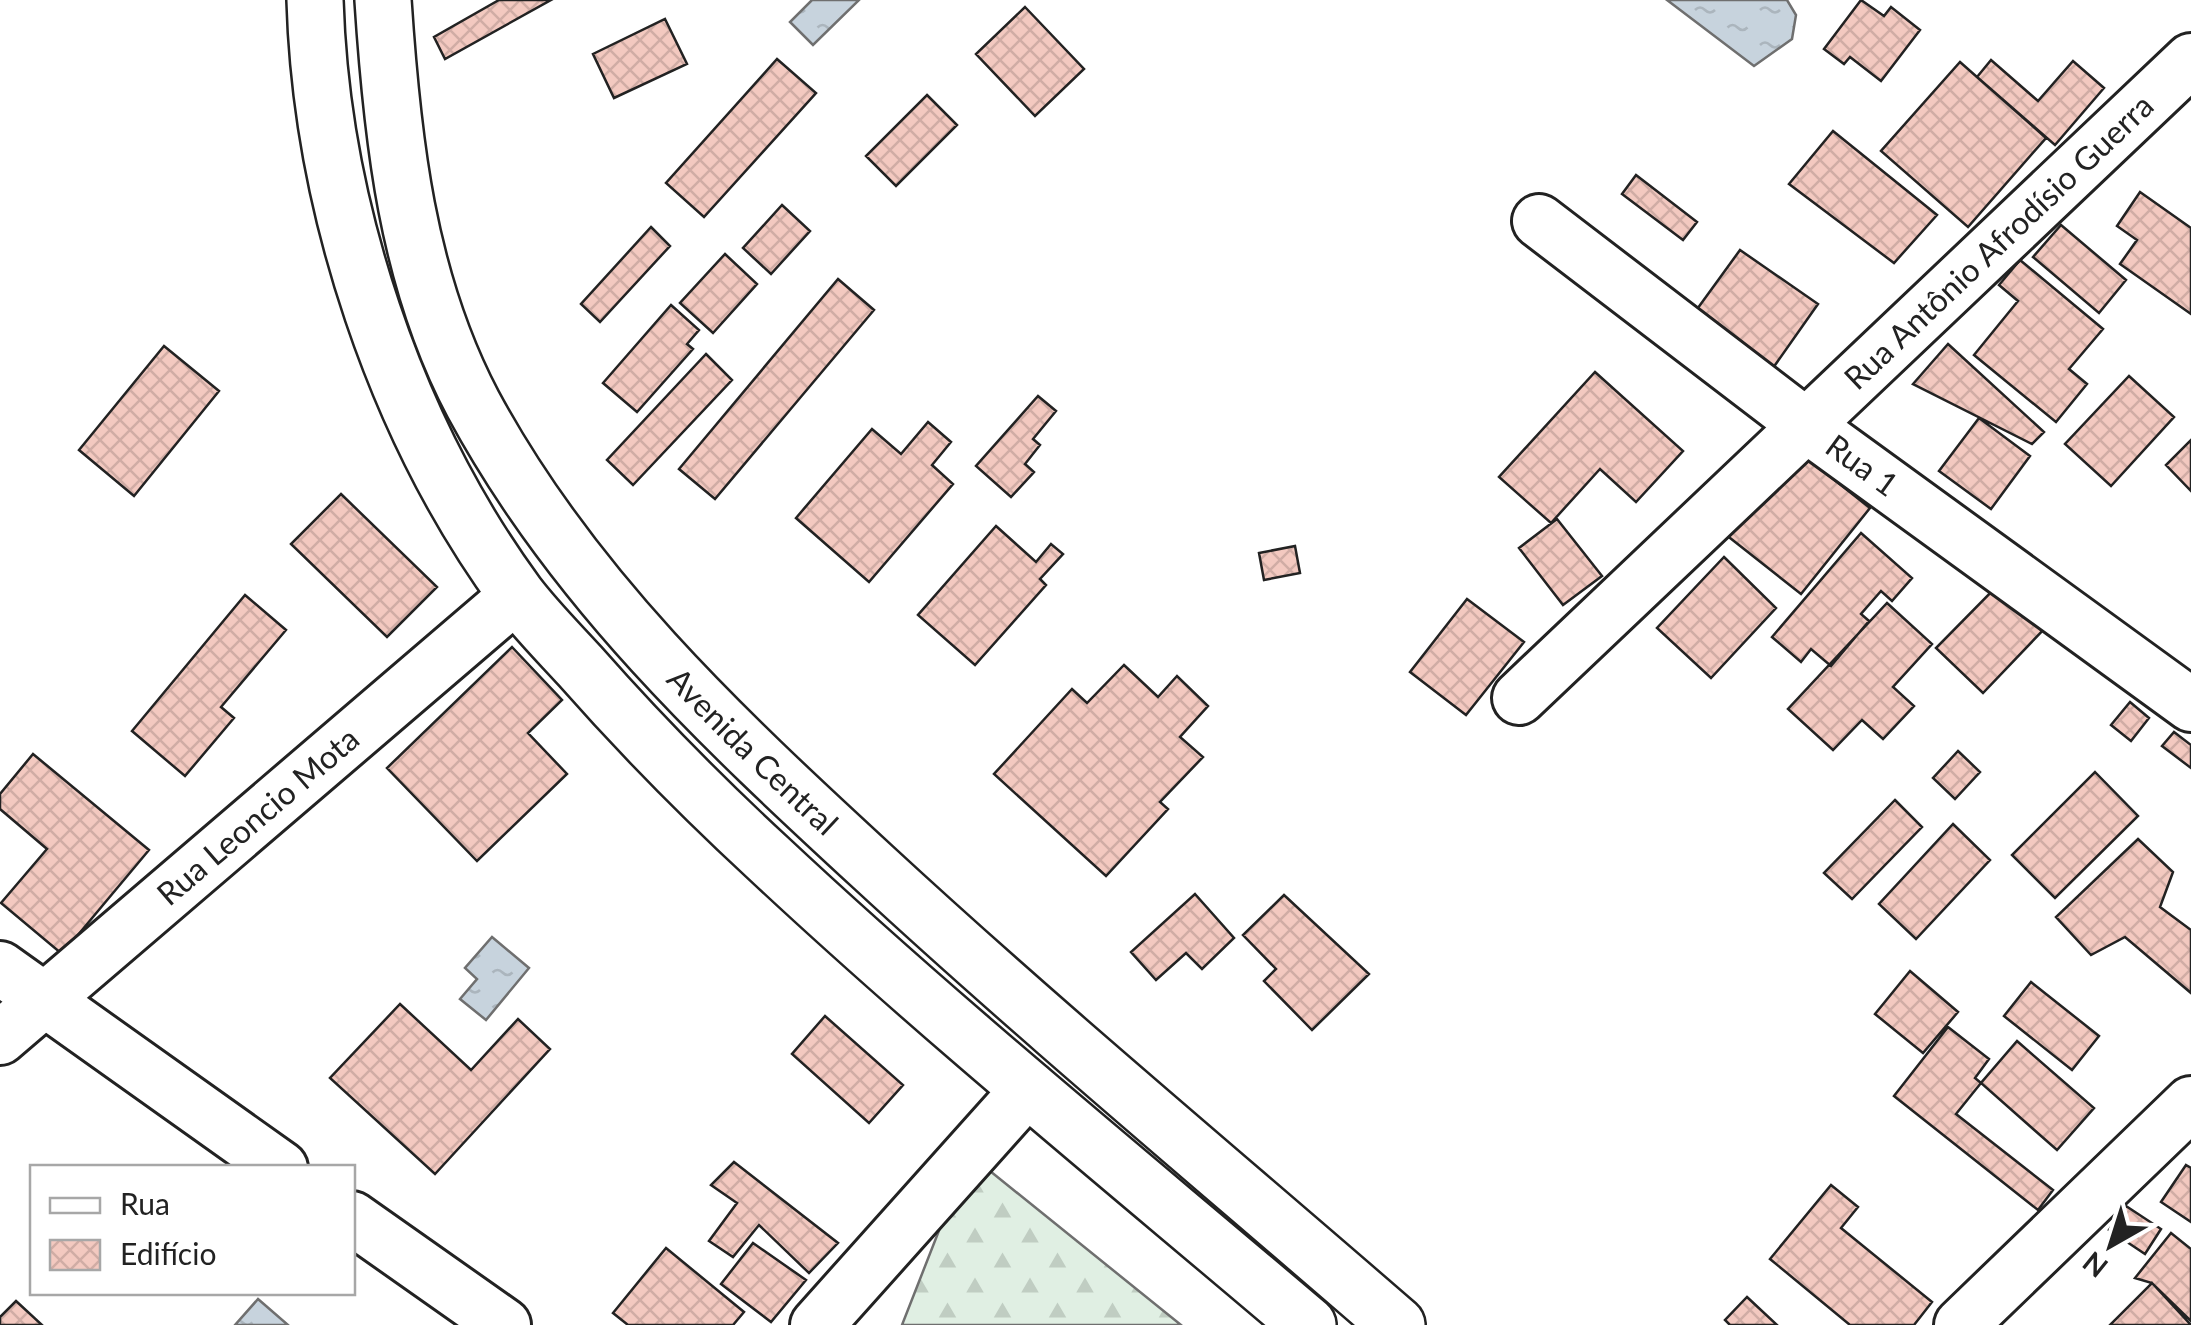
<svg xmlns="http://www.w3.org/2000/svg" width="2191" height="1325" viewBox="0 0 2191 1325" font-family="Lato,sans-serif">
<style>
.forest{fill:url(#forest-firs);stroke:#6f6f6f;stroke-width:2.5}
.water{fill:url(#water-ripples);stroke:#6f6f6f;stroke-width:2.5}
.building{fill:url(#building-cross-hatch);stroke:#222;stroke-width:2.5}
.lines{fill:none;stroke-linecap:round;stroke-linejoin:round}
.minor-casing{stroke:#222;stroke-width:58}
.major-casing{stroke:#222;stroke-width:60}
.minor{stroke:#fff;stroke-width:52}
.major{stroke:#fff;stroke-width:55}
.labels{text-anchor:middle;stroke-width:8;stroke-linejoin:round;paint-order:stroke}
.street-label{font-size:32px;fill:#222;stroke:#fff}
</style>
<defs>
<pattern id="forest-firs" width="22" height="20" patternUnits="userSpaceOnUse" patternTransform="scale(2.5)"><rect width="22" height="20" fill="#e0efe3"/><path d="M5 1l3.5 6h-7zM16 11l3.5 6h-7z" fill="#c0cdc2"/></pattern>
<pattern id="water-ripples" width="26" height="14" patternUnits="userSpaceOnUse" patternTransform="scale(2.5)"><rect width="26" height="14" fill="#c7d3dd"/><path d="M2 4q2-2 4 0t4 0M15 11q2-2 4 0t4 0" fill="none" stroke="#abb5bd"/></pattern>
<pattern id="building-cross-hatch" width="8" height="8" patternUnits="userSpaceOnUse" patternTransform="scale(2.5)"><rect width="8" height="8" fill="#f3c9c0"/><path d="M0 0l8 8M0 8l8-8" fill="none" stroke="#d0aca5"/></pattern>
</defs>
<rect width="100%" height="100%" fill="#fff"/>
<path class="forest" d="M 969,1154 L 1181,1325 L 902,1325 Z"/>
<path class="water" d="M 812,0 L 859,0 L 813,45 L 790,22 Z
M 1667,0 L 1787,0 L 1796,15 L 1792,39 L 1754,66 Z
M 492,937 L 529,968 L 486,1020 L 460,999 L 477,979 L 465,968 Z
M 258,1299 L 288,1325 L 235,1325 Z"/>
<path class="building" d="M 499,0 L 551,0 L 445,59 L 434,37 Z
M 1861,0 L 1884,16 L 1891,7 L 1920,30 L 1881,81 L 1850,57 L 1844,64 L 1824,49 Z
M 1025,7 L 1084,69 L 1035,116 L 976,54 Z
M 665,19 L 687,64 L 614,98 L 593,54 Z
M 777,59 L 816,93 L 704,217 L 666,183 Z
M 1991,60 L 2038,101 L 2073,61 L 2104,88 L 2055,145 L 1977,77 Z
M 1960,62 L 2046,138 L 1968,227 L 1881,151 Z
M 927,95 L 957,125 L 896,186 L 866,156 Z
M 1833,131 L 1937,215 L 1894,263 L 1789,184 Z
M 1636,175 L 1697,222 L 1683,240 L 1622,194 Z
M 2140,192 L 2191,228 L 2191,314 L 2120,264 L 2137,240 L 2117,226 Z
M 782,205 L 810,231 L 771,274 L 743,248 Z
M 2061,225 L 2126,280 L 2099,313 L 2033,257 Z
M 651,227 L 670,246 L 600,322 L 581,304 Z
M 1740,250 L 1818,304 L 1773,368 L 1695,312 Z
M 725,254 L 757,284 L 713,333 L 680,303 Z
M 2020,260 L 2103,329 L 2069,369 L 2087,384 L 2056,422 L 1974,355 L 2018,301 L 1999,285 Z
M 838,279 L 874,310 L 715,499 L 679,469 Z
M 671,305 L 699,330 L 687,344 L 693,349 L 637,412 L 603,383 Z
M 1948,344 L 2044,432 L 2032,444 L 1913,384 Z
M 164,346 L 219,391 L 134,496 L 79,450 Z
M 706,354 L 732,380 L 633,485 L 607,460 Z
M 1595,372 L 1683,451 L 1636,502 L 1600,469 L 1551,523 L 1499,477 Z
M 2129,376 L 2174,417 L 2111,486 L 2065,444 Z
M 1038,396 L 1056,411 L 1033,439 L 1040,445 L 1025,464 L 1034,472 L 1011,497 L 976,466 Z
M 1979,418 L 2030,456 L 1991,509 L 1939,471 Z
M 928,422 L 951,442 L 932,465 L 953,484 L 869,582 L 796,518 L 872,429 L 901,454 Z
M 2191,440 L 2191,491 L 2166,465 Z
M 1794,448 L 1870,508 L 1801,594 L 1725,534 Z
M 341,494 L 437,587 L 387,637 L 291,544 Z
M 1557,519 L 1602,576 L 1563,605 L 1519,548 Z
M 996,526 L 1036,562 L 1051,544 L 1063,554 L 1040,579 L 1046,585 L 975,665 L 918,615 Z
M 1861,533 L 1912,578 L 1892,601 L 1881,591 L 1861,614 L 1869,621 L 1831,666 L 1811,649 L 1801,662 L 1772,637 Z
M 1295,546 L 1300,573 L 1264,580 L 1259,553 Z
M 1724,557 L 1776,608 L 1711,678 L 1657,628 Z
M 2000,583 L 2046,627 L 1983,693 L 1936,648 Z
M 245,595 L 286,630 L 221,707 L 234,718 L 185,776 L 132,731 Z
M 1467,599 L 1524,642 L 1466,715 L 1410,672 Z
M 1887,603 L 1932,644 L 1893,687 L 1914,706 L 1883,739 L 1862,720 L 1833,750 L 1788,709 Z
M 512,647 L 562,700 L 528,733 L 567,774 L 477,861 L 387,768 Z
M 1124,665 L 1158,697 L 1177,676 L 1208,706 L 1180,737 L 1203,757 L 1160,802 L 1168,809 L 1106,876 L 994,774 L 1072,689 L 1087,703 Z
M 2130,702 L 2149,718 L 2131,741 L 2111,725 Z
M 2174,732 L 2191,745 L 2191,768 L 2162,746 Z
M 1958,751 L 1980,772 L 1955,799 L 1933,778 Z
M 33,754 L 149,850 L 62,954 L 1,903 L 47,849 L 0,809 L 0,794 Z
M 2095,772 L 2138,816 L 2055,898 L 2012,855 Z
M 1895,800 L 1922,827 L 1852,899 L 1824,873 Z
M 1953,824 L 1990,860 L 1916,939 L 1879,904 Z
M 2138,839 L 2173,872 L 2160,907 L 2191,930 L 2191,993 L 2125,937 L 2091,955 L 2056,917 Z
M 1195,894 L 1234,938 L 1202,969 L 1186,953 L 1156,980 L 1131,952 Z
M 1284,895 L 1369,974 L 1312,1030 L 1264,981 L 1276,969 L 1243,935 Z
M 1910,971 L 1958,1012 L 1923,1053 L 1875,1014 Z
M 2031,982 L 2099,1036 L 2072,1070 L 2004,1016 Z
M 400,1004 L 471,1070 L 518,1019 L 550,1049 L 435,1174 L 330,1078 Z
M 825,1016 L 903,1085 L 869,1123 L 792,1054 Z
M 1948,1027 L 1989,1059 L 1975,1078 L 1981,1083 L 1956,1114 L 2053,1190 L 2038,1210 L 1894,1096 Z
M 2017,1041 L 2094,1108 L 2057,1150 L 1981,1083 Z
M 734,1162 L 838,1243 L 809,1273 L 759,1225 L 733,1257 L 709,1241 L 737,1203 L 711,1185 Z
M 2186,1165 L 2191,1168 L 2191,1222 L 2161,1202 Z
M 1831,1185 L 1858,1207 L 1841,1228 L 1932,1302 L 1914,1325 L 1850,1325 L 1770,1259 Z
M 2126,1206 L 2161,1229 L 2145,1254 L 2109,1230 Z
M 2171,1233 L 2191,1249 L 2191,1321 L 2152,1283 L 2135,1278 Z
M 753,1243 L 806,1280 L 771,1322 L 721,1284 Z
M 666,1248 L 744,1312 L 733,1325 L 628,1325 L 613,1313 Z
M 2152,1283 L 2191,1325 L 2110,1325 Z
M 1747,1297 L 1777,1325 L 1730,1325 L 1725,1320 Z
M 16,1301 L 42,1325 L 0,1325 L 0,1317 Z"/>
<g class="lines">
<defs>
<g id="minor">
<path id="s1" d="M 1539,221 L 1807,426 L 2191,705"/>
<path id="s2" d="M 1519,698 L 2191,60"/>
<path d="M 0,968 L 281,1168"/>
<path id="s3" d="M 0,1038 L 517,595"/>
<path d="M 352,1218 L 504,1325"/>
<path d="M 817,1325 L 1029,1088"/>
<path d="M 1961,1325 L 2191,1103"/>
</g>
<g id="major">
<path d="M 315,0 C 321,205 395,429 517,595 C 536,620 559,643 580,666 C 639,733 701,796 767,857 C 941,1020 1127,1171 1308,1325"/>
<path id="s4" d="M 383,0 C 392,138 407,279 473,404 C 572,588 722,728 874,868 C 1044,1025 1222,1173 1397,1325"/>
</g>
</defs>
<use href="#minor" class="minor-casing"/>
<use href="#major" class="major-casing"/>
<use href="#minor" class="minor"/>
<use href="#major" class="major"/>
</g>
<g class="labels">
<g class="street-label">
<text dy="11" stroke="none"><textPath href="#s2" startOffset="662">Rua Antônio Afrodísio Guerra</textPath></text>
<text dy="11" stroke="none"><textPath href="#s1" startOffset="405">Rua 1</textPath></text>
<text dy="11" stroke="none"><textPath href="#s4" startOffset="865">Avenida Central</textPath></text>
<text dy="11" stroke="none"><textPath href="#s3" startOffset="340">Rua Leoncio Mota</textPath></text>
</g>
</g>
<rect x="30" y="1165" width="325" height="130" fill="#ffffff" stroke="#a7a7a7" stroke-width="2.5"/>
<rect x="50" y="1198" width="50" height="15" fill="#ffffff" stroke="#a7a7a7" stroke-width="2.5"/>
<text x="120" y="1215" font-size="30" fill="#222222">Rua</text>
<rect x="50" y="1240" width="50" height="30" fill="url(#building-cross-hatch)" stroke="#a7a7a7" stroke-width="2.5"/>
<text x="120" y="1265" font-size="30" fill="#222222">Edifício</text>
<g transform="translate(2111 1245) rotate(219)" stroke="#ffffff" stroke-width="8" paint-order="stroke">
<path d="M0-8L18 38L0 25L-18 38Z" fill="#222222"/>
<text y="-15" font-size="28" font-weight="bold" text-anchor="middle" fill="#222222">N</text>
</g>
</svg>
